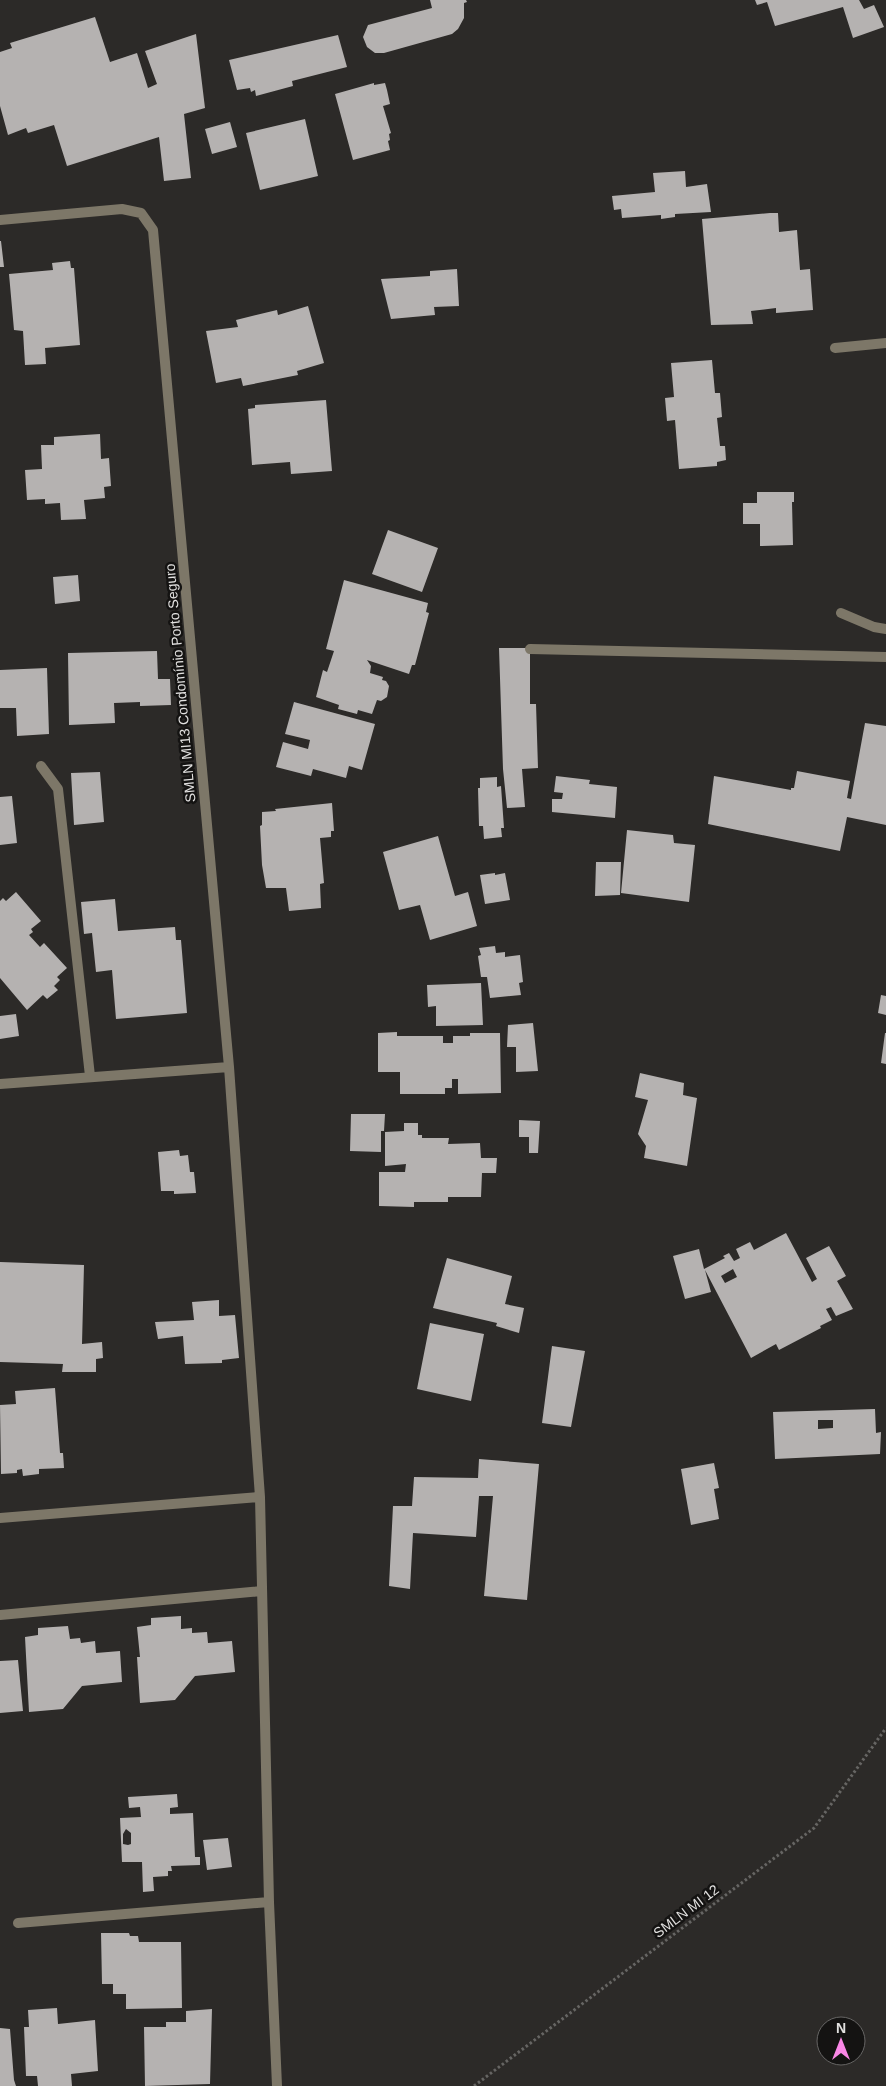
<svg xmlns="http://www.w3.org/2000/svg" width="886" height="2086" viewBox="0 0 886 2086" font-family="Helvetica,sans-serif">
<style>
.building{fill:#b5b2b1;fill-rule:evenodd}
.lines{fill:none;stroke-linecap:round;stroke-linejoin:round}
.path{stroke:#666563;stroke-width:3;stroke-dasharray:2.5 2.5;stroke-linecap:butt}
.lane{stroke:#7d7768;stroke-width:10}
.street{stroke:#7d7768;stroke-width:10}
.labels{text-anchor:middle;stroke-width:5;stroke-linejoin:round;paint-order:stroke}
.street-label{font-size:14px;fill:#e2e1e0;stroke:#141312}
</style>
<rect width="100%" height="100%" fill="#2c2a28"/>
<path class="building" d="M 430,0 L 466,0 L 467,2 L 464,3 L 464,18 L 458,29 L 452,34 L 384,53 L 375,53 L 367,47 L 363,37 L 368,25 L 432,8 Z
M 755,0 L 859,0 L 864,9 L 874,5 L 884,27 L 853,38 L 843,7 L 775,26 L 767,2 L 757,5 Z
M 95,17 L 110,62 L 137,53 L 148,88 L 157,84 L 145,51 L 196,34 L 205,108 L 184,114 L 191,178 L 164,181 L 159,137 L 67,166 L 54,125 L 28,133 L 26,128 L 8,135 L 0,106 L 0,52 L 12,48 L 10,43 Z
M 338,35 L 347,67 L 292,81 L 293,86 L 256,96 L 255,90 L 251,92 L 250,88 L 237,90 L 229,60 Z
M 374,83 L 374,85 L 385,83 L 387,90 L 390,104 L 383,106 L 391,133 L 389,134 L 390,140 L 388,141 L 390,150 L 353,160 L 335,94 Z
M 305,119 L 318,176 L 260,190 L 246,133 Z
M 230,122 L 237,147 L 212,154 L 205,129 Z
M 685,171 L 686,187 L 707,184 L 711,212 L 675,214 L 675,217 L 661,219 L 661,215 L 622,218 L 621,209 L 614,210 L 612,196 L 655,192 L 653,173 Z
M 770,213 L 778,213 L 779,232 L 797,230 L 800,270 L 810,269 L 813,310 L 776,313 L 776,308 L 751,311 L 753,324 L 711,325 L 702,219 Z
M 0,241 L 1,241 L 4,267 L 0,267 Z
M 70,261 L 71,268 L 74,268 L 80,345 L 45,348 L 46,364 L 25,365 L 23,331 L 14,330 L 9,274 L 53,270 L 52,263 Z
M 457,269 L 459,306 L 434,307 L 435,315 L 391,319 L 381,279 L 430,276 L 430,271 Z
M 308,306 L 324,363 L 297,371 L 298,375 L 243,386 L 241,378 L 216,383 L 206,331 L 238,327 L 236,320 L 277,310 L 278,315 Z
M 712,360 L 715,393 L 720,393 L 722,417 L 717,418 L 720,446 L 725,446 L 726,460 L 717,462 L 717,466 L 679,469 L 675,420 L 667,421 L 665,398 L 674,397 L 671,363 Z
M 326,400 L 332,471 L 291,474 L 290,462 L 252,465 L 248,409 L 255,408 L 255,405 Z
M 100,434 L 101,459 L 109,458 L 111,486 L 104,487 L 105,498 L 84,500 L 86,519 L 61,520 L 60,503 L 45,504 L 45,499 L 27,500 L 25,470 L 42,469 L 41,445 L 54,445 L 54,437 Z
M 757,492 L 794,492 L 794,502 L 792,502 L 793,545 L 760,546 L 760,524 L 743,524 L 743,503 L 757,503 Z
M 388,530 L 438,548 L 422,592 L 372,574 Z
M 78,575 L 80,601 L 55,604 L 53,577 Z
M 344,580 L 428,603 L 426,612 L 429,613 L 415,665 L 412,665 L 409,674 L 367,660 L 371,666 L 370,673 L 383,677 L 382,680 L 386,681 L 389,686 L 387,697 L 381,701 L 377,700 L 372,714 L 358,710 L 357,714 L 338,709 L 339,705 L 316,697 L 323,670 L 327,672 L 334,651 L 326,649 Z
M 499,648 L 530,648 L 530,704 L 536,704 L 538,768 L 522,769 L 525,807 L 507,808 L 503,769 Z
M 157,651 L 158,679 L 170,679 L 171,705 L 140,706 L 140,702 L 114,703 L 115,723 L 69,725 L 68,653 Z
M 47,668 L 49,734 L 17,736 L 16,708 L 0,708 L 0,670 Z
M 294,702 L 375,724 L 362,770 L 349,766 L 346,778 L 313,769 L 311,776 L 276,767 L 283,742 L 308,749 L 310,740 L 285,734 Z
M 865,723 L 886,726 L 886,825 L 847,817 L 840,851 L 708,824 L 714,776 L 791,790 L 791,788 L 794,788 L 797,771 L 850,781 L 847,798 L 851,799 Z
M 100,772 L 104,822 L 74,825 L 71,773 Z
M 556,776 L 590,780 L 589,784 L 617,787 L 615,818 L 552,812 L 552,799 L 562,799 L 563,793 L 554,792 Z
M 497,777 L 497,787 L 501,786 L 504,828 L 501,828 L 502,837 L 484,839 L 483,826 L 479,826 L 478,788 L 480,788 L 480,778 Z
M 12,796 L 17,843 L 0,845 L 0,797 Z
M 332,803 L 334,831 L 331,831 L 331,837 L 320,838 L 324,883 L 320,884 L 321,908 L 289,911 L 286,888 L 266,888 L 262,865 L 260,826 L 262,825 L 262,812 L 276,811 L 275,809 Z
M 627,830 L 673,835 L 674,843 L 695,845 L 689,902 L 621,893 Z
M 438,836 L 455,896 L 468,892 L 477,926 L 430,940 L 420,905 L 399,910 L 383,852 Z
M 596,862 L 621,862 L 620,895 L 595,896 Z
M 495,873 L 495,875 L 505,873 L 510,900 L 485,904 L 480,875 Z
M 16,892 L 41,921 L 31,929 L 33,932 L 29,935 L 40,947 L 44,943 L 67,968 L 57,977 L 60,980 L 54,986 L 58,990 L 47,999 L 43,995 L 27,1010 L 0,978 L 0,901 L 3,898 L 6,901 Z
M 115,899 L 118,931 L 175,927 L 176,940 L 181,940 L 187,1013 L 116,1019 L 112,970 L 96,972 L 92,933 L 84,934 L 81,902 Z
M 495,946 L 496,953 L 505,952 L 505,957 L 520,955 L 523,982 L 519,983 L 521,995 L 490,998 L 487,977 L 481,977 L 478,956 L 481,955 L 479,948 Z
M 481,983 L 483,1025 L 436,1026 L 436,1006 L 428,1007 L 427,985 Z
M 881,995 L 886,996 L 886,1015 L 878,1013 Z
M 16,1014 L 19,1036 L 0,1039 L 0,1016 Z
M 533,1023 L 538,1071 L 516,1072 L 516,1047 L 507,1047 L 508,1025 Z
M 397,1032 L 397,1036 L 443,1036 L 443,1043 L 453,1043 L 453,1036 L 470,1036 L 470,1033 L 500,1033 L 501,1093 L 458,1094 L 458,1079 L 452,1079 L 452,1088 L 445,1088 L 445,1094 L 400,1094 L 400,1072 L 378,1072 L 378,1033 Z
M 885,1033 L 886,1033 L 886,1064 L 881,1063 Z
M 640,1073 L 684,1083 L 683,1095 L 697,1098 L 687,1166 L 644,1158 L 646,1146 L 638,1134 L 648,1100 L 635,1097 Z
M 351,1114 L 385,1114 L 384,1131 L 381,1131 L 381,1152 L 350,1151 Z
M 519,1120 L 540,1121 L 538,1153 L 529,1153 L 529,1137 L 519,1137 Z
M 404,1123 L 418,1123 L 418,1135 L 422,1135 L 422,1138 L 449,1138 L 448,1144 L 480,1143 L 481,1158 L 497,1158 L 496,1173 L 482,1173 L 481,1197 L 448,1197 L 448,1202 L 414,1202 L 414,1207 L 379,1206 L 379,1172 L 405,1172 L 406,1164 L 385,1166 L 385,1132 L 404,1131 Z
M 179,1150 L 180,1156 L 188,1155 L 190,1172 L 194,1172 L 196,1193 L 174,1194 L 174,1191 L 161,1191 L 158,1152 Z
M 786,1233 L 812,1282 L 817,1279 L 806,1258 L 829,1246 L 846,1276 L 837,1281 L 853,1309 L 836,1316 L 831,1307 L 826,1309 L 832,1320 L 820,1326 L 821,1328 L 779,1350 L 776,1344 L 751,1358 L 705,1270 L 711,1292 L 685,1299 L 673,1256 L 699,1249 L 704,1269 L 725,1258 L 723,1256 L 729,1253 L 734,1261 L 740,1258 L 736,1249 L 750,1242 L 754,1250 ZM 733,1269 L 737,1277 L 725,1283 L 721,1276 Z
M 447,1258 L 512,1276 L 505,1304 L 524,1308 L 519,1333 L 496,1326 L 497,1323 L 433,1308 Z
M 0,1262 L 84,1265 L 82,1344 L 102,1342 L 103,1358 L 96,1359 L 96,1372 L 62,1372 L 63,1364 L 0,1362 Z
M 219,1300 L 219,1316 L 235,1315 L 239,1358 L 222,1360 L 222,1363 L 185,1364 L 183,1336 L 158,1339 L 155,1322 L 194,1320 L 192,1302 Z
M 430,1323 L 484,1334 L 471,1401 L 417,1389 Z
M 552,1346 L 585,1351 L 571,1427 L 542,1423 Z
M 55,1388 L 60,1453 L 63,1453 L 64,1468 L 39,1469 L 39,1474 L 23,1476 L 22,1469 L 17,1470 L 17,1473 L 1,1474 L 0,1405 L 16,1404 L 15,1391 Z
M 875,1409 L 876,1433 L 881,1432 L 880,1454 L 775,1459 L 773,1412 ZM 818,1420 L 833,1420 L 833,1428 L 818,1429 Z
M 479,1459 L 539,1464 L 527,1600 L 484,1596 L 493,1496 L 479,1496 L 476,1537 L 413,1533 L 410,1589 L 389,1586 L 393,1506 L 412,1506 L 414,1477 L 478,1478 Z
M 714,1463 L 719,1488 L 714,1489 L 719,1519 L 691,1525 L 681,1469 Z
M 181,1616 L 181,1629 L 192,1628 L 192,1633 L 207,1632 L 208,1643 L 232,1641 L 235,1672 L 195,1676 L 175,1700 L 140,1703 L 137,1657 L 140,1657 L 137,1627 L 151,1625 L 151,1618 Z
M 68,1626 L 70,1639 L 80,1638 L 81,1643 L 95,1641 L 96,1653 L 120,1651 L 122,1682 L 82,1686 L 63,1709 L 29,1712 L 25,1637 L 38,1635 L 38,1628 Z
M 18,1660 L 23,1711 L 0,1713 L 0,1661 Z
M 177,1794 L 178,1807 L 170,1808 L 170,1814 L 193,1813 L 195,1857 L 200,1857 L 200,1865 L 171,1866 L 172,1871 L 168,1871 L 168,1876 L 153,1877 L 154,1891 L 143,1892 L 142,1862 L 122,1862 L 120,1818 L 141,1817 L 140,1807 L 129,1808 L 128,1797 ZM 126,1829 L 131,1833 L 131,1844 L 128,1845 L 123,1844 L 123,1834 Z
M 228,1838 L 232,1867 L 207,1870 L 203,1840 Z
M 101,1933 L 129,1933 L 130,1936 L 138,1936 L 139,1942 L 181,1942 L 182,2008 L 126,2009 L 126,1994 L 113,1994 L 113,1984 L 102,1984 Z
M 57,2008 L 58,2024 L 95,2020 L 98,2071 L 71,2074 L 72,2086 L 38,2086 L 37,2076 L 26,2076 L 24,2027 L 29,2027 L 28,2010 Z
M 212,2009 L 210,2084 L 145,2086 L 144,2027 L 166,2027 L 166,2022 L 186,2022 L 186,2011 Z
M 0,2028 L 10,2029 L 14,2080 L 16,2086 L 0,2086 Z"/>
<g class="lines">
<path class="path" d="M 474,2086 L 814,1828 L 886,1728"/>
<path class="lane" d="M 841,613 L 874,627 L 886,629
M 530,649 L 886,657"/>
<path class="street" d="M 0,220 L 122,209 L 141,213 L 153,230 L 229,1067 L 260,1497 L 269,1902 L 277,2086
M 835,348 L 886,343
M 41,766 L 58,789 L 90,1076
M 0,1084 L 229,1067
M 0,1518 L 260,1497
M 0,1615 L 262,1591
M 18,1923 L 269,1902"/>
</g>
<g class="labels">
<g class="street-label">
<text transform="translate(180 683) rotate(-95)" y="5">SMLN MI13 Condomínio Porto Seguro</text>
<text transform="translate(686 1911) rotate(-37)" y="5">SMLN MI 12</text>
</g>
</g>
<g transform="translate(841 2041)"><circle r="24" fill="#141312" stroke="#666564"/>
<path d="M0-4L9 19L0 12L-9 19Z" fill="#fa87e6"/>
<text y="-8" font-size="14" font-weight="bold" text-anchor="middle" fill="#e2e1e0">N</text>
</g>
</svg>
